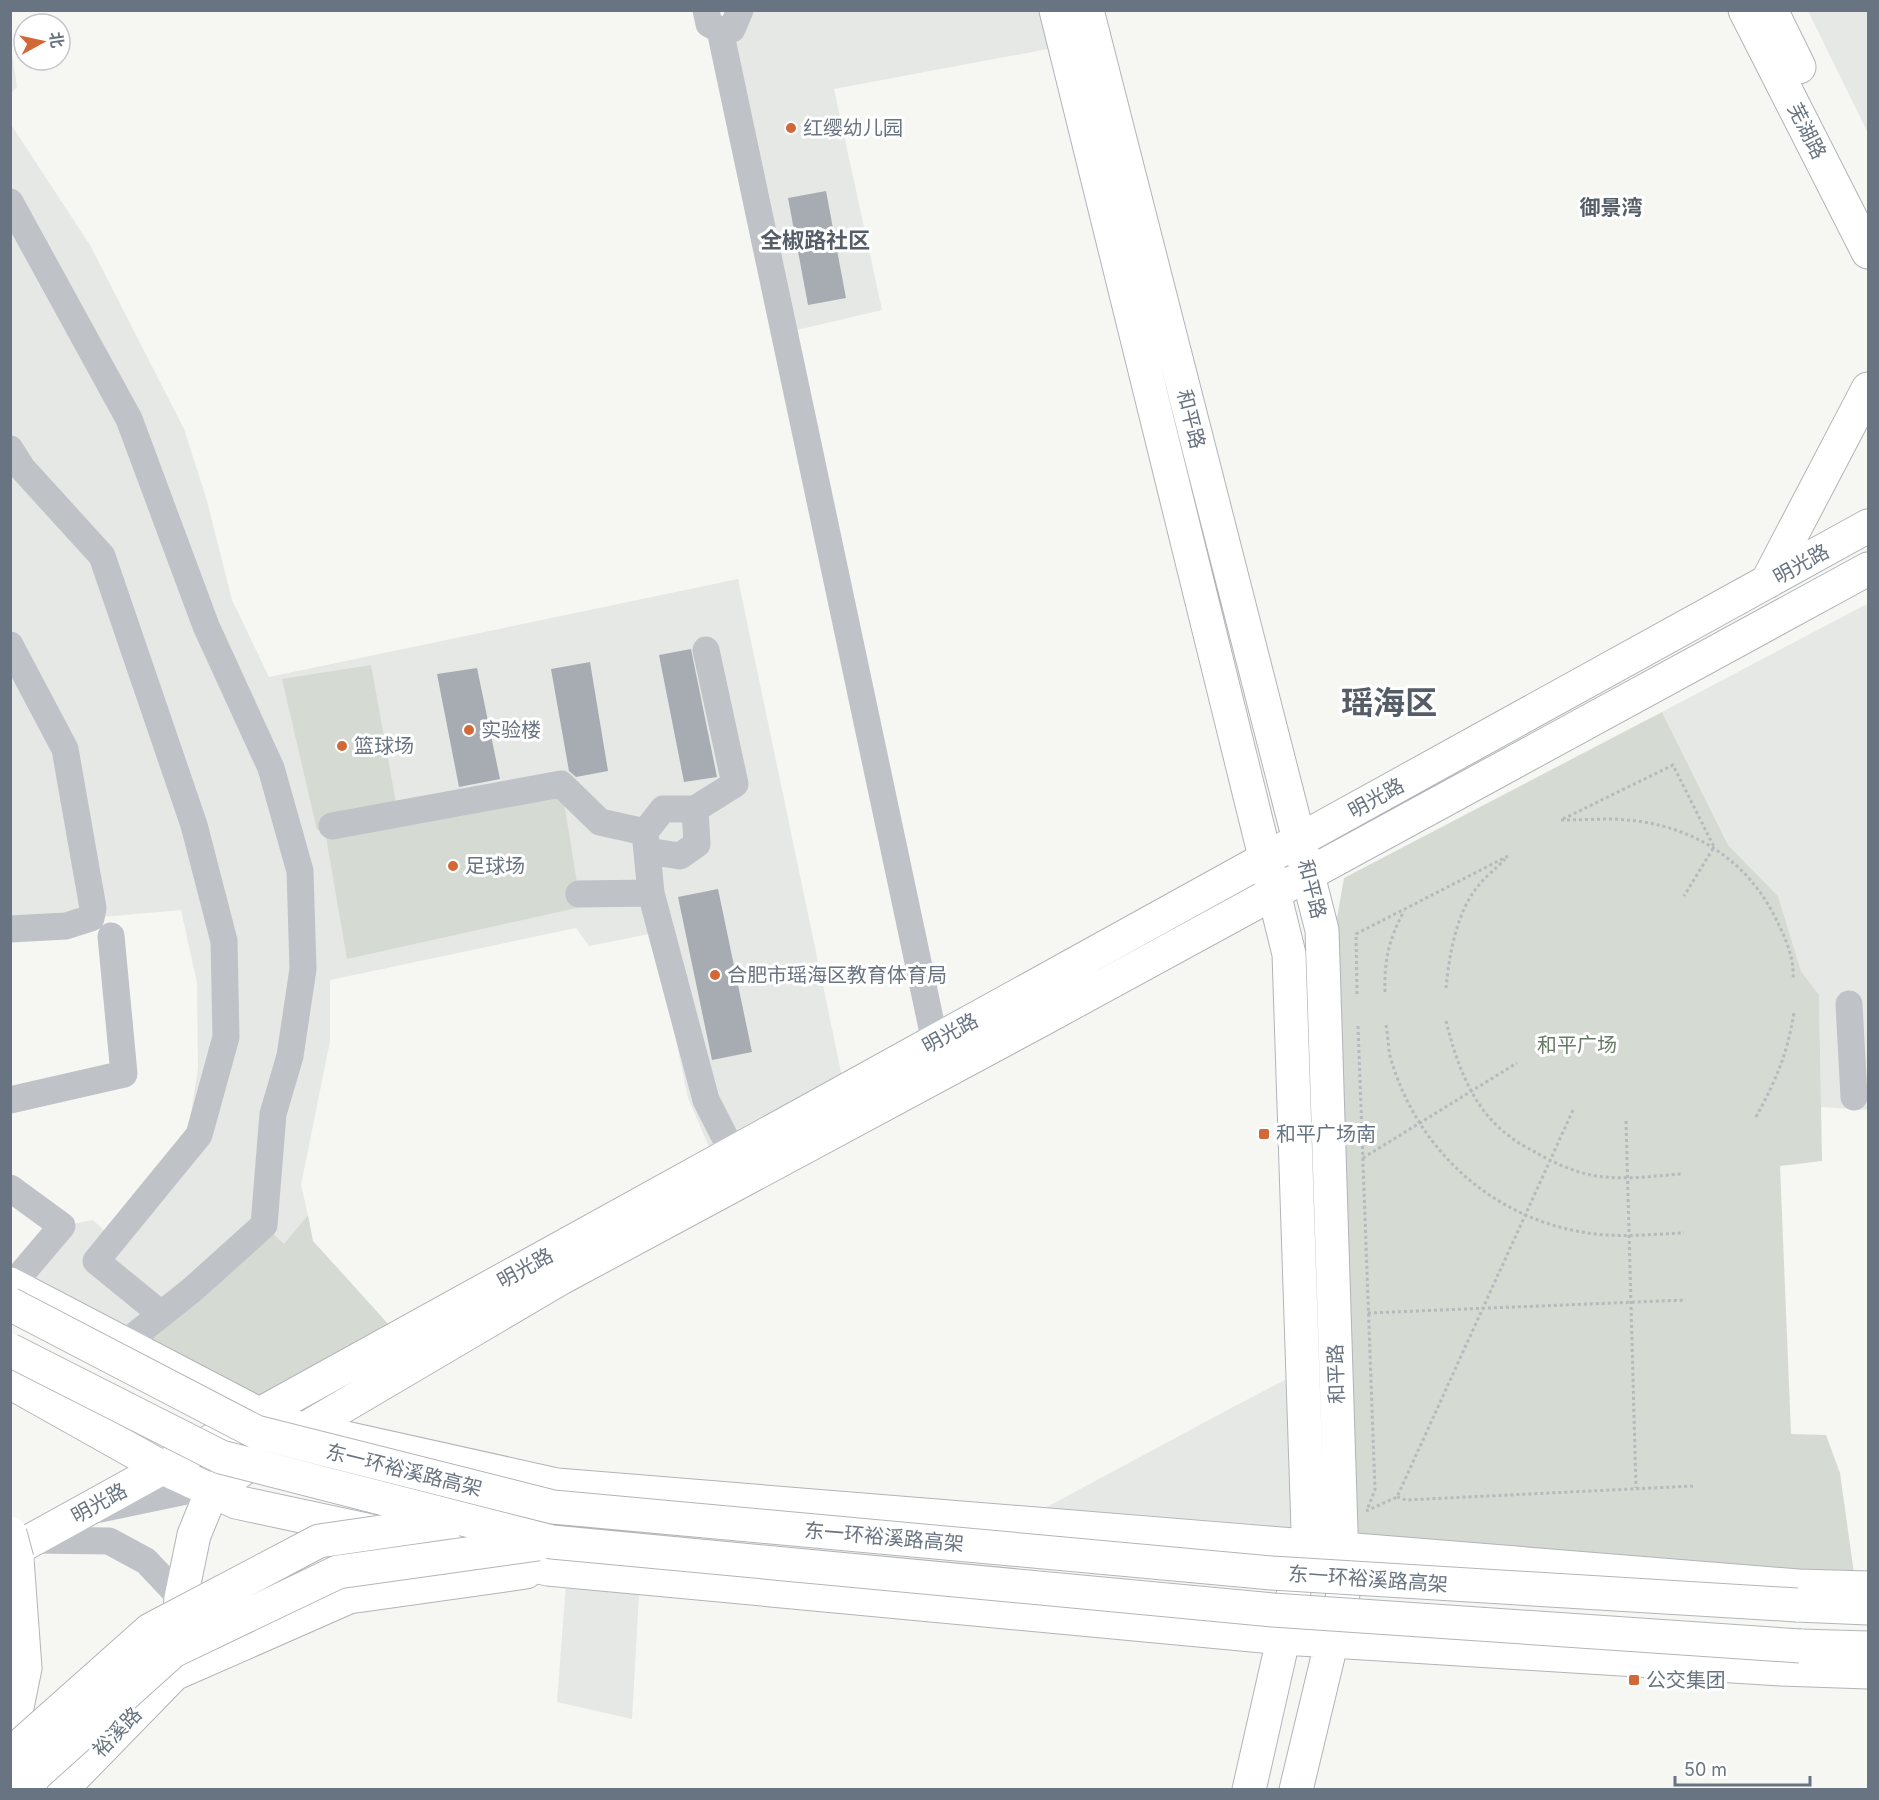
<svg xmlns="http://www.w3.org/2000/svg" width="1879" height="1800" viewBox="0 0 1879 1800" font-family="Inter,'Noto Sans SC',sans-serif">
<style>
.built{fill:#e6e8e6}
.green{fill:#d5dad3}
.building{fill:#a6acb2}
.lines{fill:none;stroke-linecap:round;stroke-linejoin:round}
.major-casing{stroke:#b1b4b8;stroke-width:35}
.highway-casing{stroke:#b2b5b8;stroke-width:35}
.path{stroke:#b7babc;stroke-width:3;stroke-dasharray:3 3;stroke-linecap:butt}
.minor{stroke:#bfc2c6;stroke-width:27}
.major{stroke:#fff;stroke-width:33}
.highway{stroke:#fff;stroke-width:33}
.highway-bridge-casing{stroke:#b2b5b8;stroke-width:35;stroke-linecap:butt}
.highway-bridge{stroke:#fff;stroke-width:33}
.poi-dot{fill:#d26837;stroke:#fff;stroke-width:2}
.labels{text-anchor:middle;stroke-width:6;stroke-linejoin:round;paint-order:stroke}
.poi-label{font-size:20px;fill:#687481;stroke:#fff;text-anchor:start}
.street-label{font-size:20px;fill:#687481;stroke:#fff}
.park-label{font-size:20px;fill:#687966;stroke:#fff}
.neighbourhood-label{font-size:21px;font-weight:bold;fill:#555e67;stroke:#fff}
.quarter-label{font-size:22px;font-weight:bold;fill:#555e67;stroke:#fff}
.town-label{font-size:32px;font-weight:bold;fill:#555e67;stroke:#fff}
</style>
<rect width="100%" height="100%" fill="#f6f6f3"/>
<path class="built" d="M 1056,10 L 1064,46 L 834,89 L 882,310 L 784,333 L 732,29 L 740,11 Z
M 1808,11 L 1868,11 L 1868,133 Z
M 11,47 L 17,87 L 11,93 L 10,93 Z
M 10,123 L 90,245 L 184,429 L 207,501 L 232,600 L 269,677 L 738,579 L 845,1091 L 716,1163 L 688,1098 L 654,933 L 589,946 L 576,928 L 330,980 L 330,1041 L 301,1185 L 308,1215 L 284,1245 L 265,1225 L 124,1344 L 12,1285 L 62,1226 L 93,1220 L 113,1239 L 185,1153 L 198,1068 L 197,983 L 181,910 L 91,918 L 11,929 Z
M 1865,605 L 1868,607 L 1868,1110 L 1821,1107 L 1819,995 L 1801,971 L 1778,896 L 1728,845 L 1662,712 Z
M 1302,1371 L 1308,1529 L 1017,1523 L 1235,1406 Z
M 567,1570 L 640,1577 L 632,1719 L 557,1702 Z"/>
<path class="green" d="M 371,665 L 398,814 L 317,830 L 282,679 Z
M 1662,712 L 1728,845 L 1778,896 L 1801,971 L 1819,995 L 1822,1161 L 1780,1166 L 1791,1434 L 1826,1435 L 1840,1473 L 1856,1588 L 1341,1549 L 1354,1529 L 1337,918 L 1344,878 Z
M 561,784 L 581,907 L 347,959 L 326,837 Z
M 308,1215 L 313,1241 L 400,1337 L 259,1415 L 124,1344 L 264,1225 L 284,1244 Z"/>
<path class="building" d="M 826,191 L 846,298 L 808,305 L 788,198 Z
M 691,649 L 717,777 L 684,782 L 659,655 Z
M 590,662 L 608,771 L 576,777 L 569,771 L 551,669 Z
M 477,668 L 500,779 L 459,787 L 437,674 Z
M 718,889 L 752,1052 L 712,1060 L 678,897 Z"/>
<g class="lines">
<defs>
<path id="major" d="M 1056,10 L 1289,954 L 1308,1529 L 1249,1790
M 1087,10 L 1322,930 L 1343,1594 L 1296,1790
M 1745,10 L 1868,252
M 1771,10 L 1799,67
M 1767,582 L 1868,389
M 10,1284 L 274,1422 L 557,1485 L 1798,1586 L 1868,1588
M 10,1382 L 163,1468 L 236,1502 L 548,1569 L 1284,1638 L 1781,1669 L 1868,1672
M 10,1552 L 1868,526
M 174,1674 L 181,1598 L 194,1535 L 212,1491 L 269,1450 L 561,1278 L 1039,1021 L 1868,569
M 61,1790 L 174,1674 L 349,1597 L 526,1572"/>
<path id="highway" d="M 1797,1605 L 1868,1608
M 1800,1646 L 1868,1648
M 10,1742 L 25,1668 L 17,1559"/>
</defs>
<use href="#major" class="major-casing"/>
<use href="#highway" class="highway-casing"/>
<path class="path" d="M 1563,819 L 1673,765 L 1714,847 L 1684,896
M 1561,820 C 1578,820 1595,819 1612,819 C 1684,821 1744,854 1776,919 C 1785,937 1795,959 1793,980
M 1446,988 C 1449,956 1456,916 1475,890 C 1483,878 1496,869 1505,859
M 1385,992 C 1384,960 1389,939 1404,911
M 1357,994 L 1356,934 L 1508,856
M 1446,1021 C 1457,1065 1473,1111 1512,1138 C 1519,1144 1528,1148 1535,1152 C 1552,1162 1572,1171 1591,1175 C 1621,1181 1652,1176 1682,1174
M 1386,1025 C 1388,1035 1388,1046 1390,1056 C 1416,1149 1492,1219 1588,1233 C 1619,1238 1653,1234 1684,1233
M 1358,1026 L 1375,1490 L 1367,1510
M 1756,1117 C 1776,1080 1787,1055 1794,1013
M 1626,1121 L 1636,1488
M 1363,1158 L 1517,1063
M 1368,1313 L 1686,1300
M 1397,1497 L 1406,1500 L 1693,1486
M 1366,1511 L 1397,1497 L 1573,1110"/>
<path class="minor" d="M 706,10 L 709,24 L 720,30 L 732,29 L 740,10
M 720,30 L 935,1042
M 10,202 L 129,419 L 206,626 L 271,768 L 300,871 L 303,969 L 290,1056 L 273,1114 L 264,1225 L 193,1289 L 124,1344
M 10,449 L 22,468 L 102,556 L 194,825 L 224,941 L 226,1037 L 199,1135 L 96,1261 L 161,1314
M 10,645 L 65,749 L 93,908 L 91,918 L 66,926 L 10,929
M 332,826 L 561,784 L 600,822 L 645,832 L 651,893 L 706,1100 L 733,1153
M 645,832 L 663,809 L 695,809
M 647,851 L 680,856 L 697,844 L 695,809 L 735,784 L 706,650
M 579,894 L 651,893
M 1849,1004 L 1854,1097
M 10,1100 L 124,1074 L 111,936
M 10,1188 L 62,1226 L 12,1285
M 100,1509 L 215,1485
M 32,1540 L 109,1541 L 146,1561 L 181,1598"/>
<use href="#major" class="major"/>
<use href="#highway" class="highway"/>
<defs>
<path id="highway-bridge" d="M 10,1304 L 256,1432 L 553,1507 L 1272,1573 L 1797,1605
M 10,1350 L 221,1457 L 552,1542 L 1273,1610 L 1800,1646
M 10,1533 L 17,1559
M 10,1774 L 23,1743 L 150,1630 L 319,1541 L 450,1522
M 28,1790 L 34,1776 L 173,1651 L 338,1572 L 538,1544"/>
</defs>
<use href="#highway-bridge" class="highway-bridge-casing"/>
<use href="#highway-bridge" class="highway-bridge"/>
</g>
<g class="poi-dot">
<circle cx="791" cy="128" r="6"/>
<circle cx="469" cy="730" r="6"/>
<circle cx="342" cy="746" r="6"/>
<circle cx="453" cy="866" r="6"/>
<circle cx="715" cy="975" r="6"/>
<rect x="1258" y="1128" width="12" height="12" rx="3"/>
<rect x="1628" y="1674" width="12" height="12" rx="3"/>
</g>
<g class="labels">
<g class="poi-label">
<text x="803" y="135">红缨幼儿园</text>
<text x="481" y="737">实验楼</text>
<text x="354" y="753">篮球场</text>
<text x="465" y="873">足球场</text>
<text x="727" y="982">合肥市瑶海区教育体育局</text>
<text x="1276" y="1141">和平广场南</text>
<text x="1646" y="1687">公交集团</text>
</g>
<g class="street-label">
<text transform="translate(1807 131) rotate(63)" y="7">芜湖路</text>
<text transform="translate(1191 419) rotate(76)" y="7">和平路</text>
<text transform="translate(1801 564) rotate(-29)" y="7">明光路</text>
<text transform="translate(1376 798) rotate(-29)" y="7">明光路</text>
<text transform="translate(1312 889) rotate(76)" y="7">和平路</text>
<text transform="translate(950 1033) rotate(-29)" y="7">明光路</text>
<text transform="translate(525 1268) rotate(-29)" y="7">明光路</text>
<text transform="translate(1336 1374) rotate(-92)" y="7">和平路</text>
<text transform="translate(404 1470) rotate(14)" y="7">东一环裕溪路高架</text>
<text transform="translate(99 1503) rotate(-29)" y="7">明光路</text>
<text transform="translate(884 1537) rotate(5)" y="7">东一环裕溪路高架</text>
<text transform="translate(1368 1579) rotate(4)" y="7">东一环裕溪路高架</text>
<text transform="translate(117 1732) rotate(-46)" y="7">裕溪路</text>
</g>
<g class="park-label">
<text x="1577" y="1052">和平广场</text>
</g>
<g class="neighbourhood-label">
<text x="1611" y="215">御景湾</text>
</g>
<g class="quarter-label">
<text x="815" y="248">全椒路社区</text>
</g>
<g class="town-label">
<text x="1389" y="714">瑶海区</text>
</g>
</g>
<rect width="1879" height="1800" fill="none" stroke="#687481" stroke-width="24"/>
<g transform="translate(42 42) rotate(82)"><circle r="28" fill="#ffffff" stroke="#c3c7cd" stroke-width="1.5"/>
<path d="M0-4.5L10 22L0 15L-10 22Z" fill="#d26837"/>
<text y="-9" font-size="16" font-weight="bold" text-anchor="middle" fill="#687481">北</text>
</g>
<path d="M1675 1776v9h135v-9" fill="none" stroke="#687481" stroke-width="3"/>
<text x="1684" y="1776" font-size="18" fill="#687481" stroke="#ffffff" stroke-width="4.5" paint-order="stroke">50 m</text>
</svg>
